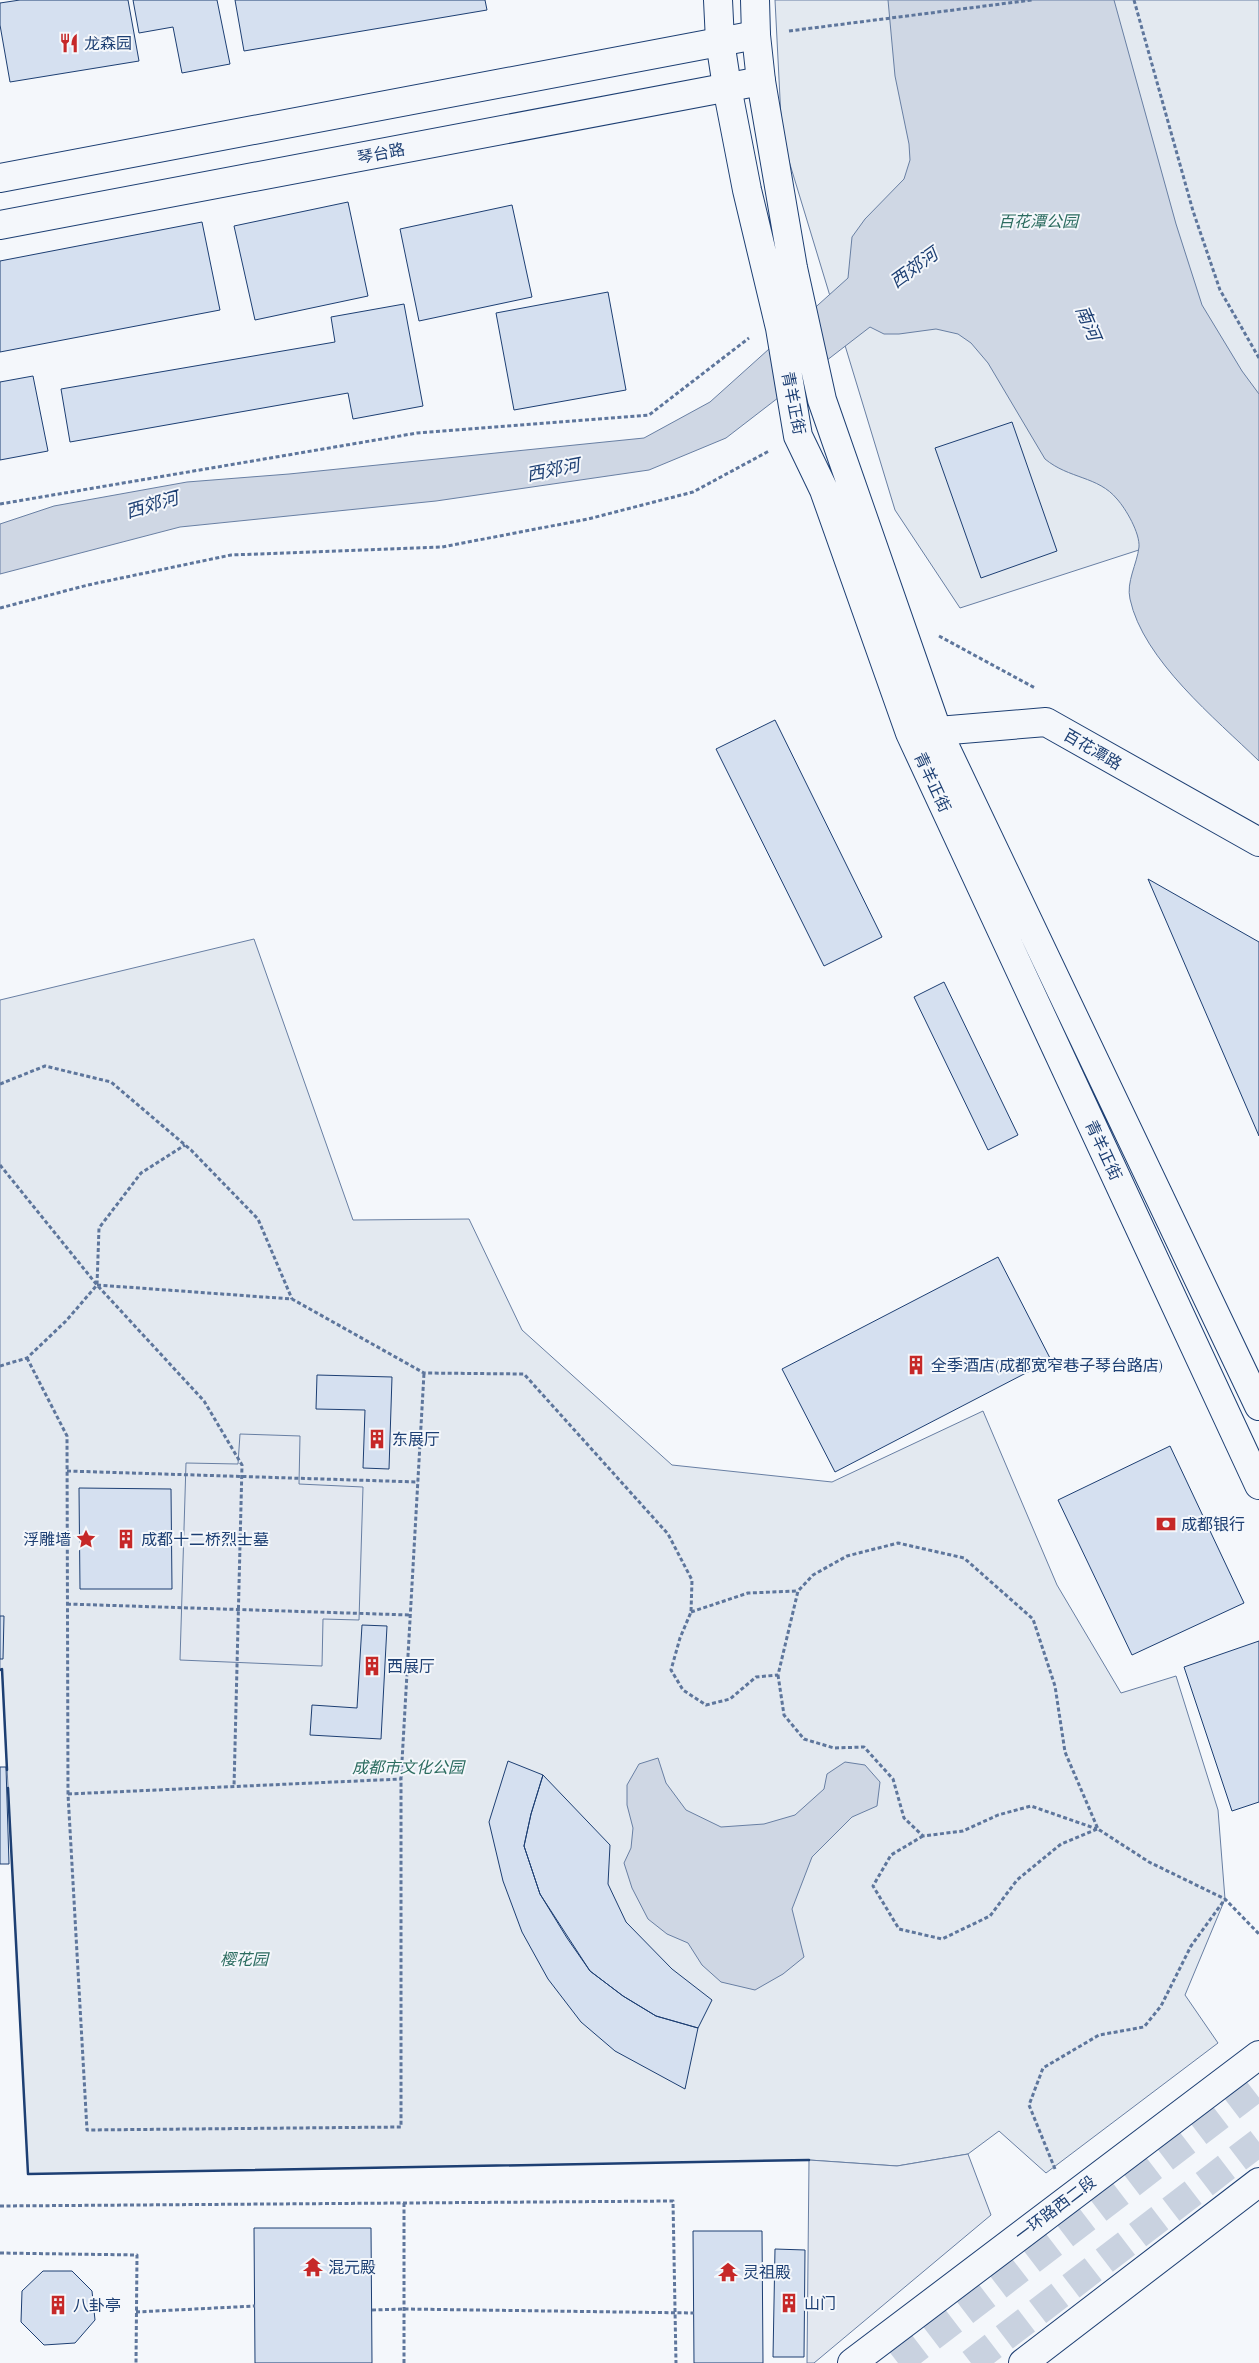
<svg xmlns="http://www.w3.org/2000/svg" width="1259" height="2363" viewBox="0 0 1259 2363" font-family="Spectral,'Noto Sans SC',serif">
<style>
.green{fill:#e3e9f0;stroke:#687fa3}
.parking{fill:#e3e8f0;stroke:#687fa3}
.water{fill:#cfd7e4;stroke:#687fa3}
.building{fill:#d5e0f0;stroke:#1d3f73}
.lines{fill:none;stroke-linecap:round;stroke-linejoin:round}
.primary-tunnel{stroke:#c9d2e0;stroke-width:28;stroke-dasharray:28 14;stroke-linecap:butt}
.street-casing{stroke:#1d3f73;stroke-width:30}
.secondary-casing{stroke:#1d3f73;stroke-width:30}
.primary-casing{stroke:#1d3f73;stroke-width:30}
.path{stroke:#5e769c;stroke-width:3;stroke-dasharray:4 2.5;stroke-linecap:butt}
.street{stroke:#f4f7fb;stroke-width:28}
.secondary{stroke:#f4f7fb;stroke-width:28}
.primary{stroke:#f4f7fb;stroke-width:28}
.wall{stroke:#1d3f73;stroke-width:2.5}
.labels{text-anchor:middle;stroke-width:4;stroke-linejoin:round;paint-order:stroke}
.poi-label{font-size:16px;fill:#1d3f73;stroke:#f4f7fb;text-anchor:start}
.street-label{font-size:16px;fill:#1d3f73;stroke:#f4f7fb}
.park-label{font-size:16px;font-style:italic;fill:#2c6c60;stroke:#f4f7fb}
.water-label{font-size:18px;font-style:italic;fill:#1d3f73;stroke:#f4f7fb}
</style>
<rect width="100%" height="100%" fill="#f4f7fb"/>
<path class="green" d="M 775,0 L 1259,0 L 1259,511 L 960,608 L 895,510 L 782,138 Z
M 254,939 L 353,1220 L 469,1219 L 522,1330 L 672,1465 L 832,1482 L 983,1411 L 1057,1585 L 1121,1693 L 1176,1676 L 1218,1810 L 1225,1899 L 1185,1995 L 1218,2043 L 1046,2173 L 999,2131 L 968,2154 L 897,2166 L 809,2160 L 28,2174 L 2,1670 L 0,1670 L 0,1000 Z"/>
<path class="parking" d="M 240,1434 L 300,1436 L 299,1484 L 363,1487 L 359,1620 L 323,1619 L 322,1666 L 180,1660 L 186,1463 L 238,1464 Z
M 968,2154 L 991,2215 L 814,2363 L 807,2363 L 809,2160 L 897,2166 Z"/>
<path class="water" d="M 888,0 L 1114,0 L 1176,224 L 1202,305 L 1242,371 L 1259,394 L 1259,761 C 1216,719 1143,660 1130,599 C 1126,582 1137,564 1139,547 C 1140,533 1126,509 1117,499 C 1098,476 1069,479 1045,459 L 988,363 L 971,343 L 958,334 L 936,329 L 899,334 L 884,334 L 870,327 L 726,438 L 649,470 L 436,501 L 180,527 L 0,574 L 0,524 L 54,506 L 187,482 L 289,474 L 644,438 L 710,402 L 848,278 L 852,237 L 865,219 L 904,179 L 910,160 L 909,144 L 895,76 Z
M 658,1758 L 666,1783 L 686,1810 L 721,1827 L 764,1824 L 795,1815 L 824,1789 L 827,1774 L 845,1762 L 865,1765 L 880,1782 L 877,1806 L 852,1817 L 812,1857 L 792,1909 L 804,1957 L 783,1974 L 755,1990 L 721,1982 L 702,1965 L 688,1943 L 667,1934 L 648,1919 L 632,1888 L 624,1863 L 631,1848 L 633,1828 L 627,1805 L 627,1785 L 639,1764 Z"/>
<path class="building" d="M 20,0 L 128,0 L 139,61 L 10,82 L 0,25 L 0,3 Z
M 133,0 L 217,0 L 230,64 L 182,73 L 173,27 L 139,33 Z
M 235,0 L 485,0 L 487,10 L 244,51 Z
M 348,202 L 368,296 L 255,320 L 234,226 Z
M 512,205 L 532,297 L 419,321 L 400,229 Z
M 202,222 L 220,310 L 0,352 L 0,261 Z
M 608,292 L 626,390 L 514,410 L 496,313 Z
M 404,304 L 423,406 L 353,419 L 348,393 L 70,442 L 61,389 L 335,342 L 331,317 Z
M 33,376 L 48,451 L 0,460 L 0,382 Z
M 1012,422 L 1057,551 L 981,578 L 935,448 Z
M 775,720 L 882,937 L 824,966 L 716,749 Z
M 1148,879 L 1259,942 L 1259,1136 Z
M 944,982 L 1018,1135 L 988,1150 L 914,997 Z
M 998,1257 L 1051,1360 L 835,1472 L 782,1369 Z
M 317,1375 L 392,1377 L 389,1469 L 363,1468 L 365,1410 L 316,1409 Z
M 1170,1446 L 1244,1603 L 1132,1655 L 1058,1500 Z
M 79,1488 L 171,1489 L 172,1589 L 80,1589 Z
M 0,1616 L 4,1616 L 3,1659 L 0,1659 Z
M 362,1625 L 387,1626 L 381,1739 L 310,1735 L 312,1705 L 357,1708 Z
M 1259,1641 L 1259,1802 L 1232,1811 L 1184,1667 Z
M 508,1761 L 543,1775 L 531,1814 L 524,1846 L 540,1894 L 590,1971 L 623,1996 L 656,2016 L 698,2028 L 685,2089 L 615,2051 L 581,2022 L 548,1979 L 522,1932 L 503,1881 L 489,1822 Z
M 0,1767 L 6,1767 L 9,1864 L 0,1864 Z
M 543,1775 L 610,1845 L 608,1884 L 626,1922 L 672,1969 L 712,2000 L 698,2028 L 656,2016 L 623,1996 L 590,1971 L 567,1938 L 540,1894 L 524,1846 L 531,1814 Z
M 254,2228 L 371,2228 L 372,2363 L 255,2363 Z
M 693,2231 L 762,2231 L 763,2363 L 694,2363 Z
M 775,2249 L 805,2250 L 804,2357 L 773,2357 Z
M 43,2271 L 72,2271 L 92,2291 L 95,2320 L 75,2343 L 44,2345 L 21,2322 L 22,2291 Z"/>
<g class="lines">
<path class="primary-tunnel" d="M 898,2363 L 1259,2086
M 971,2363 L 1259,2142"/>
<defs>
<path id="street" d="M 0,178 L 756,35
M 0,225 L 761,81
M 914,733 L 1046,722 L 1259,842"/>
<path id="secondary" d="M 718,0 L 720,41 L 727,87 L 747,190 L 780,328 L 798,436 L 824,490 L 910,733 L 1259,1485
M 755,0 L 756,35 L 761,81 L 793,268 L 822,400 L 937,730 L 1259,1406"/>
<path id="primary" d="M 852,2363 L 1259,2055
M 1023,2363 L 1259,2182"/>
</defs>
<use href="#street" class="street-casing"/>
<use href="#secondary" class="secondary-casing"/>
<use href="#primary" class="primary-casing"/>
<path class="path" d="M 1134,0 L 1193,211 L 1220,290 L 1259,358
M 789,31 L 1032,0
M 0,504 L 417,433 L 649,415 L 749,338
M 0,608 L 88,585 L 231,555 L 442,547 L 588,519 L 693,492 L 769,451
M 939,636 L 1035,688
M 0,1084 L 45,1066 L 111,1082 L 191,1150 L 258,1219 L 292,1299
M 0,1165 L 97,1285 L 204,1401 L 242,1465 L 234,1787
M 97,1285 L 292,1299 L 424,1373 L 524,1374 L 668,1534 L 692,1580 L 691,1612 L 680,1638 L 671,1670 L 683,1690 L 706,1705 L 730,1699 L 756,1677 L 778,1675 L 798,1591 L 813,1575 L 847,1556 L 898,1543 L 964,1558 L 1033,1619 L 1055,1686 L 1065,1752 L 1098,1829 L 1149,1862 L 1225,1899 L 1259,1934
M 27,1358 L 67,1436 L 68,1794 L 87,2130 L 401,2127 L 401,1779 L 424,1373
M 0,1366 L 27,1358 L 66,1321 L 97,1285 L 99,1228 L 141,1173 L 185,1145
M 67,1471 L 418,1482
M 67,1604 L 410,1615
M 691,1612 L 748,1593 L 798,1591
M 778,1675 L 784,1715 L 804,1739 L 834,1748 L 864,1747 L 893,1779 L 904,1818 L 923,1836 L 963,1831 L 998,1815 L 1031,1806 L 1097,1829
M 68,1794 L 401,1779
M 923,1836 L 891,1855 L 873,1886 L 899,1929 L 942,1939 L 990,1916 L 1017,1880 L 1061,1844 L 1097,1829
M 1055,2169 L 1029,2105 L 1043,2068 L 1099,2035 L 1144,2027 L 1161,2006 L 1191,1946 L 1225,1899
M 404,2203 L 404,2363
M 0,2206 L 673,2201 L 676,2363
M 0,2253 L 137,2255 L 136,2363
M 372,2310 L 404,2309 L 694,2313
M 136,2312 L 255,2306"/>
<use href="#street" class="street"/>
<use href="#secondary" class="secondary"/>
<use href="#primary" class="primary"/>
<path class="wall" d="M 0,1670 L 2,1669 L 7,1770
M 8,1788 L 28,2174 L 809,2160"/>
</g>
<defs>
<symbol id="restaurant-bare" viewBox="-9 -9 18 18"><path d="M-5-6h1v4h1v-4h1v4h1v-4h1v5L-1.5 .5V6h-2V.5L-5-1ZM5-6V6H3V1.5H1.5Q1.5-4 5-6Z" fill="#c62828" stroke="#f4f7fb" stroke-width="2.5" paint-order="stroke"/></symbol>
<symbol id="building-bare" viewBox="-9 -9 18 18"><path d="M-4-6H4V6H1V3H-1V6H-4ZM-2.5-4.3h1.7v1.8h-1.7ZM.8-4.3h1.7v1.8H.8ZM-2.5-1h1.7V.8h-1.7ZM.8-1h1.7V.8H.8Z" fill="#c62828" stroke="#f4f7fb" stroke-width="2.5" paint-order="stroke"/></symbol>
<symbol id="bank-bare" viewBox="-9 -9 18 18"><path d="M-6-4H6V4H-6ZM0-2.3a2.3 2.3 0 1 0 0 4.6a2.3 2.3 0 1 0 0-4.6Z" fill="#c62828" stroke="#f4f7fb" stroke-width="2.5" paint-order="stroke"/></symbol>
<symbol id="sight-bare" viewBox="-9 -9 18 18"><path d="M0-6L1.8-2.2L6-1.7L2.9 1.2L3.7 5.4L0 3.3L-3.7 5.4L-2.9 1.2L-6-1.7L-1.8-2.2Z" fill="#c62828" stroke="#f4f7fb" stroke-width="2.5" paint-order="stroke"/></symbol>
<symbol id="temple-bare" viewBox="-9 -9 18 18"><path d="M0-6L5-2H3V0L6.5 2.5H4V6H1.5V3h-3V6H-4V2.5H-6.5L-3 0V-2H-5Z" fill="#c62828" stroke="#f4f7fb" stroke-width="2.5" paint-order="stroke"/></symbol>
</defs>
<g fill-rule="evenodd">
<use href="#restaurant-bare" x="55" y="29" width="28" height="28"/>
<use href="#building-bare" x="902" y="1351" width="28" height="28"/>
<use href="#building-bare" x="363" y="1425" width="28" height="28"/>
<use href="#bank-bare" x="1152" y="1510" width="28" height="28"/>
<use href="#sight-bare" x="72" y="1525" width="28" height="28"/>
<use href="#building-bare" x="112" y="1525" width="28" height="28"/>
<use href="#building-bare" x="358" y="1652" width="28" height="28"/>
<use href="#temple-bare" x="299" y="2253" width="28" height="28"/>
<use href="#temple-bare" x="714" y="2258" width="28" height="28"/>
<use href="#building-bare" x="775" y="2289" width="28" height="28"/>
<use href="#building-bare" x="44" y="2291" width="28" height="28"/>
</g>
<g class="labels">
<g class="poi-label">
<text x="84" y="49">龙森园</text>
<text x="931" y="1371">全季酒店(成都宽窄巷子琴台路店)</text>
<text x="392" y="1445">东展厅</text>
<text x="1181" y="1530">成都银行</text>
<text x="71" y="1545" text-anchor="end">浮雕墙</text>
<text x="141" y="1545">成都十二桥烈士墓</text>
<text x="387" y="1672">西展厅</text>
<text x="328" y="2273">混元殿</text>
<text x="743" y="2278">灵祖殿</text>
<text x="804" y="2309">山门</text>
<text x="73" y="2311">八卦亭</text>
</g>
<g class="street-label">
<text transform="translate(381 153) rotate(-11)" y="6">琴台路</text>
<text transform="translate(794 403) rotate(79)" y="6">青羊正街</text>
<text transform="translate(1093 749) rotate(30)" y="6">百花潭路</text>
<text transform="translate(933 782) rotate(65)" y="6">青羊正街</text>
<text transform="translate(1104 1150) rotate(65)" y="6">青羊正街</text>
<text transform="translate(1055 2208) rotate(-37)" y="6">一环路西二段</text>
</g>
<g class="park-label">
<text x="1038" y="227">百花潭公园</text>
<text x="408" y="1773">成都市文化公园</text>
<text x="244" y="1965">樱花园</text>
</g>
<g class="water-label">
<text transform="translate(914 268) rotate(-36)" y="6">西郊河</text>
<text transform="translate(1088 323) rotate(67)" y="6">南河</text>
<text transform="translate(553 470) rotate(-11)" y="6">西郊河</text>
<text transform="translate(152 505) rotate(-16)" y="6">西郊河</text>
</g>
</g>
</svg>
